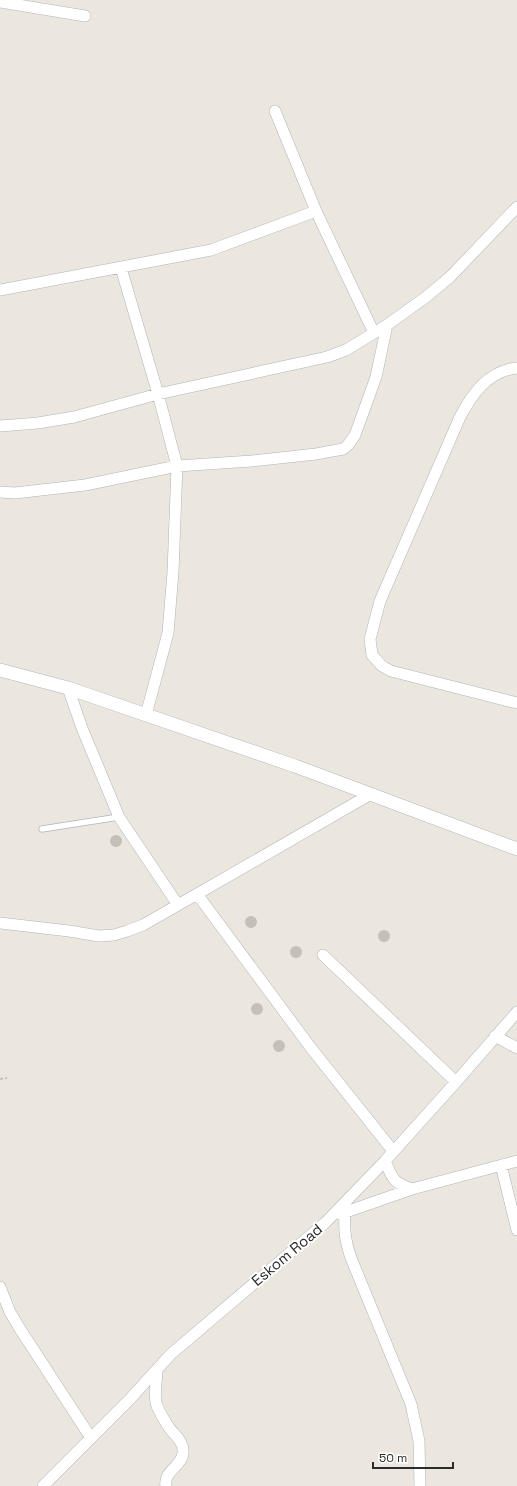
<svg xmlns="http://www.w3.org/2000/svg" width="517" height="1486" viewBox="0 0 517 1486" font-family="'Space Grotesk',sans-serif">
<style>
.building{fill:#c4c0b9}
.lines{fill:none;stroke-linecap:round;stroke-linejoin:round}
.service-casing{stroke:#b1b4bd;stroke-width:7}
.minor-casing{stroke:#b1b4bd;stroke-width:12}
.tertiary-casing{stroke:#b1b4bd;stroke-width:14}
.path{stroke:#c4c4c4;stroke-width:2;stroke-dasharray:3 2;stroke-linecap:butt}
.service{stroke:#fff;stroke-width:5.5}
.minor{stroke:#fff;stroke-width:11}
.tertiary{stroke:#fff;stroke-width:13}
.labels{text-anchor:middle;stroke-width:4;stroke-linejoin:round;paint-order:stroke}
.street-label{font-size:15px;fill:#2b2b2b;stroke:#fff}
</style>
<rect width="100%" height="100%" fill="#ebe6de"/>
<path class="building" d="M110 841a6 6 0 1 1 12 0a6 6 0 1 1-12 0Z
M245 922a6 6 0 1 1 12 0a6 6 0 1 1-12 0Z
M378 936a6 6 0 1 1 12 0a6 6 0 1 1-12 0Z
M290 952a6 6 0 1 1 12 0a6 6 0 1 1-12 0Z
M251 1009a6 6 0 1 1 12 0a6 6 0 1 1-12 0Z
M273 1046a6 6 0 1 1 12 0a6 6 0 1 1-12 0Z"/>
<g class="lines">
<defs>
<path id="service" d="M 42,829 L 119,817"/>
<path id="minor" d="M 0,2 L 85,16
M 275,111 L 316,211 L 374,333
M 121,268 L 158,394 L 177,466 L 173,572 L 168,633 L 146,715
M 0,290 L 211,250 L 316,211
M 517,368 C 488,371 472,394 460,417 L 380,601 L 370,639 L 372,655 L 382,666 L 391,671 L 517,703
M 0,426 L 38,423 L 74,417 L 158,394 L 327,357 L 346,350 L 387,325 L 426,297 L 450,277 L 517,207
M 0,492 L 15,493 L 85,485 L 177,466 L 252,461 L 316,454 L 343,449 L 348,445 L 355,435 L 376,377 L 387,325
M 68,688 L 82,728 L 119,817 L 178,905
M 197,894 L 311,1048 L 393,1151
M 0,923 L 69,931 L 99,936 L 114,935 L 127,931 L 143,925 L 178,905 L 371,794
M 323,955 L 456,1082
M 495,1036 L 517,1048
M 385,1161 C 393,1180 393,1182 412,1189
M 501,1165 L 517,1230
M 345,1212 C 344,1231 345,1240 351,1258 L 411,1404 L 419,1441 L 420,1486
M 340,1214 L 412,1189 L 517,1161
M 0,1287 L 10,1312 L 20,1329 L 91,1438
M 157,1369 C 157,1381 153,1396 157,1406 C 160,1413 164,1420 168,1426 C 173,1434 184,1441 183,1452 C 183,1466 163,1471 166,1486
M 43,1486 L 130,1399 L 171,1354 L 325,1223 L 385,1161 L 456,1082 L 517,1012"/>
<path id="tertiary" d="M 0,670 L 68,688 L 295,766 L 517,849"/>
</defs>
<use href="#service" class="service-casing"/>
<use href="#minor" class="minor-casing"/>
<use href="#tertiary" class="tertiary-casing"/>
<path class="path" d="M 0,1079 L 7,1078"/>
<use href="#service" class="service"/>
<use href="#minor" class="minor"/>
<use href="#tertiary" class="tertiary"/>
</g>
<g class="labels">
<g class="street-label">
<text transform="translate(287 1255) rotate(-40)" y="5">Eskom Road</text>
</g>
</g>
<path d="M373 1462v6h80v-6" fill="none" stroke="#2b2b2b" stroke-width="2"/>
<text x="379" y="1462" font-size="12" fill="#2b2b2b" stroke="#ffffff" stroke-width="3" paint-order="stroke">50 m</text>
</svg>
